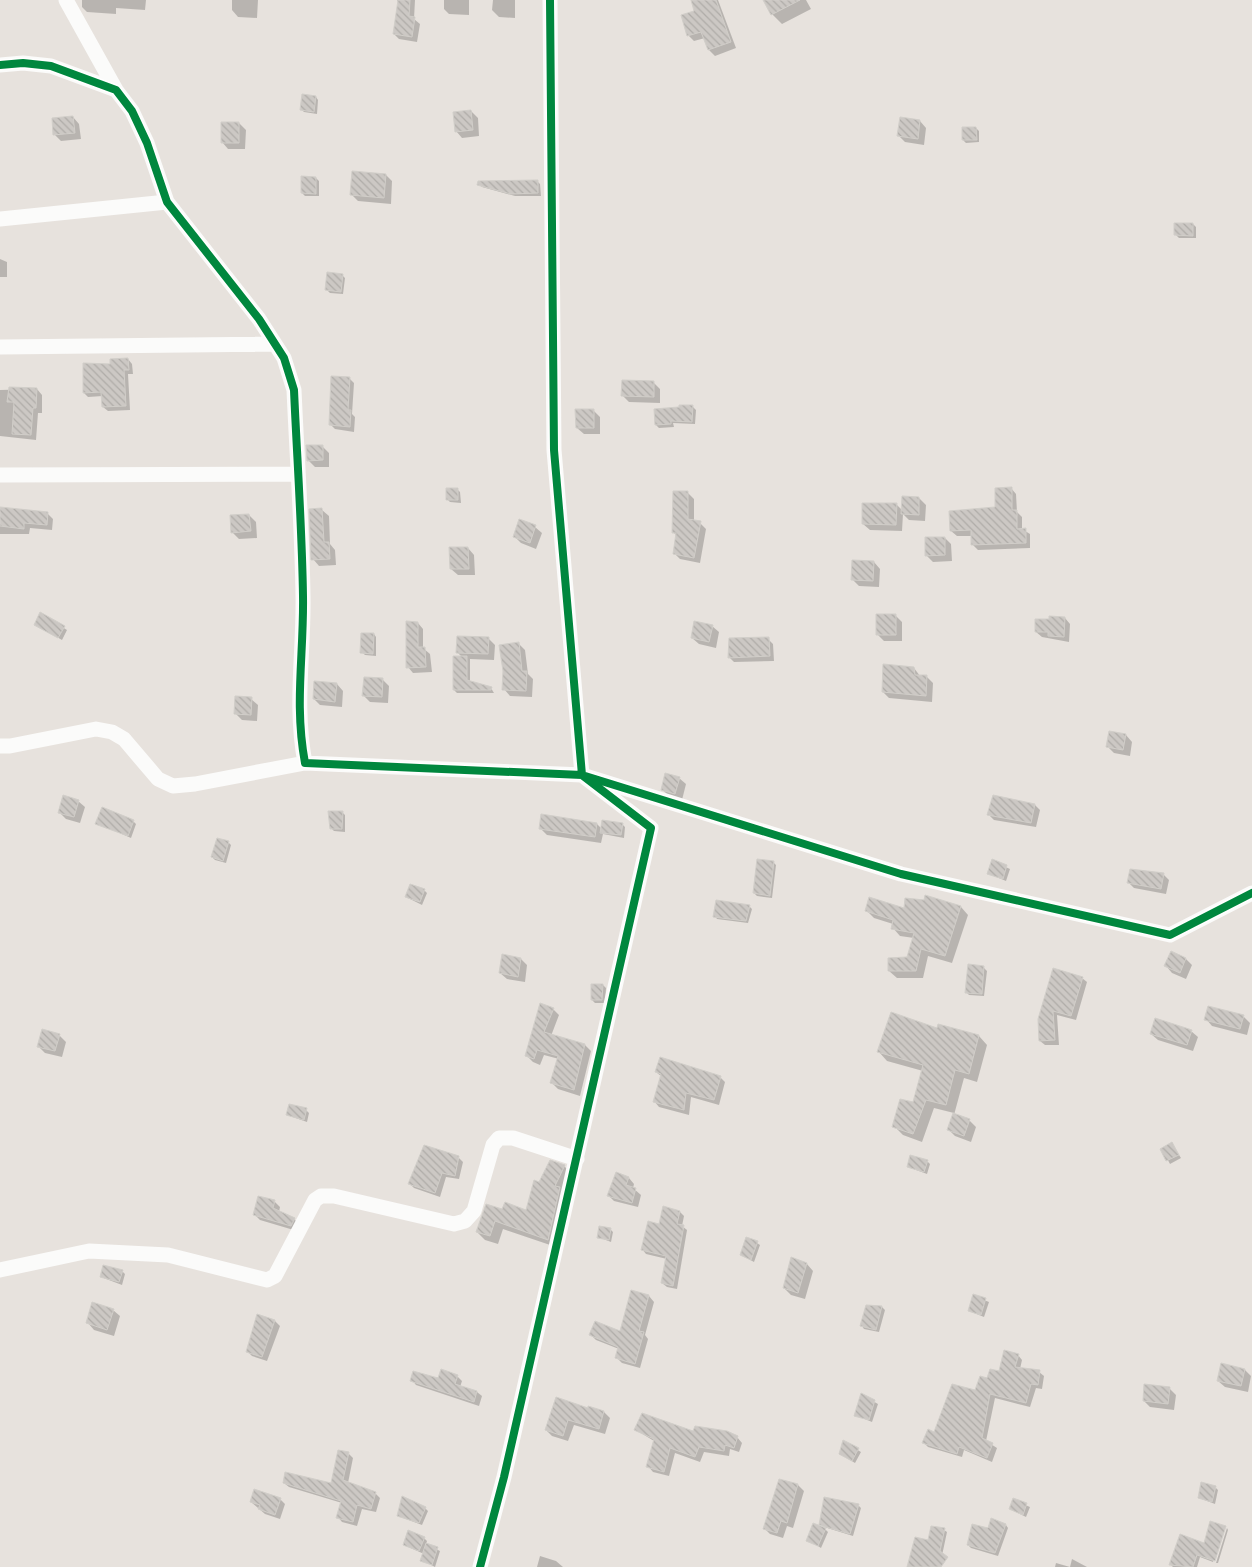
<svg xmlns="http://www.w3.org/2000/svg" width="1252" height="1567" viewBox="0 0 1252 1567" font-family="Jost,sans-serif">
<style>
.shadow{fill:#0003}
.building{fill:url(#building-back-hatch);stroke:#d1cec9}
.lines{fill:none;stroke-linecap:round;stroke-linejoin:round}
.street{stroke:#fbfbfa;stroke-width:15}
.cycleway-casing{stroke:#fff;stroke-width:11}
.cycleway{stroke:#00873e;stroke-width:8}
</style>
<defs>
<pattern id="building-back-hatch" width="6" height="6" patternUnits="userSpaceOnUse" patternTransform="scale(1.25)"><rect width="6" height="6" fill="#ccc8c4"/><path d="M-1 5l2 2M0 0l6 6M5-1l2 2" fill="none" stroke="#afaca8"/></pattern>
</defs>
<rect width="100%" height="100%" fill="#e7e2dd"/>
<path class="shadow" d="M 82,0 L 146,0 L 145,10 L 116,8 L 116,14 L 87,12 L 82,7 Z
M 232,0 L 258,0 L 257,18 L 238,17 L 232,10 Z
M 397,0 L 415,0 L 414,19 L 420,24 L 417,42 L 399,39 L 394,34 L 399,4 Z
M 444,0 L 469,0 L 469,15 L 449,14 L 444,9 Z
M 493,0 L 515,0 L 515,18 L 499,17 L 492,10 Z
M 692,0 L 718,0 L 736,48 L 715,56 L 709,50 L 705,38 L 694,41 L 688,35 L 695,12 Z
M 765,0 L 806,0 L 811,9 L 782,24 L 772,14 Z
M 316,97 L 318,100 L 317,114 L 304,112 L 301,109 Z
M 471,111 L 478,118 L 479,136 L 462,138 L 456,131 Z
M 73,117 L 79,124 L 81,139 L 61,141 L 55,135 Z
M 920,121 L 926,128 L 924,145 L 905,142 L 899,136 Z
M 239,123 L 246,130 L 245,149 L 228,149 L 222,142 Z
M 976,128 L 979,131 L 979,142 L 966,143 L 963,140 Z
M 386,175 L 392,181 L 391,204 L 358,201 L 351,194 Z
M 316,178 L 319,181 L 319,196 L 305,196 L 302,193 Z
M 537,181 L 540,184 L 541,196 L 515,196 L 482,187 L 479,184 Z
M 1193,224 L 1196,227 L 1196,238 L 1179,238 L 1176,235 Z
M 0,259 L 7,262 L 7,277 L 0,277 Z
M 342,275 L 345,278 L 343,294 L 330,293 L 327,290 Z
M 128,359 L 132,364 L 133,374 L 128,374 L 130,410 L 108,411 L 103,407 L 103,396 L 88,397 L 84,393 L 111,365 Z
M 349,378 L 354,383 L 352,414 L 355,417 L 354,432 L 335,429 L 330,424 Z
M 653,382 L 660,389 L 660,403 L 629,402 L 622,395 Z
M 37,389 L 42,395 L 42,413 L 38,413 L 36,440 L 0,436 L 0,390 Z
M 693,407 L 696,410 L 695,424 L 673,423 L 674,427 L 659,428 L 656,425 Z
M 593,410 L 600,417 L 600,434 L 584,434 L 577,428 Z
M 322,446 L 329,453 L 329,467 L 315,467 L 308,460 Z
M 1011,488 L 1016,494 L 1017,512 L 1022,517 L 1022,529 L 1030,534 L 1030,548 L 978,550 L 972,544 L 972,536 L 957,536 L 951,531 L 997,508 Z
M 457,489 L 460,492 L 461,503 L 450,502 L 447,499 Z
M 688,493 L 694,499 L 694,521 L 700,523 L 706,529 L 700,563 L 680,559 L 674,553 L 677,536 L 673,532 Z
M 919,498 L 926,505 L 925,521 L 909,520 L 903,514 L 902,531 L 870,530 L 863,524 L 896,504 L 902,510 Z
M 0,509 L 47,513 L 53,519 L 52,530 L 30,528 L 29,534 L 0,534 Z
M 322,510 L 329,516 L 330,544 L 335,550 L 336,565 L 319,566 L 313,559 Z
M 249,515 L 256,522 L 257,538 L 239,539 L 232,532 Z
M 535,527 L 542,533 L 536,549 L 521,543 L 515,537 Z
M 945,538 L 951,544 L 952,561 L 933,562 L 926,555 Z
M 468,548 L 474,555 L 475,575 L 458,575 L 451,569 Z
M 874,562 L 880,569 L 879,587 L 859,586 L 853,580 Z
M 41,614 L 67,630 L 62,640 L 36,625 Z
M 895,615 L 902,622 L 902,641 L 884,641 L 877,634 Z
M 1065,618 L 1070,624 L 1069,642 L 1042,637 L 1036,632 Z
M 418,623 L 423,629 L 423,648 L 430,654 L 432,672 L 413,673 L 408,667 Z
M 712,626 L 719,632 L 716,648 L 699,644 L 692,638 Z
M 374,634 L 376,637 L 376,656 L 365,655 L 362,652 Z
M 488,638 L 495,645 L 494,660 L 470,659 L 470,682 L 491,688 L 494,693 L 457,693 L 454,690 L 462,657 L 457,652 Z
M 768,639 L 773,644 L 774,661 L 734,662 L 729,657 Z
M 518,643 L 525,650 L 528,674 L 533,679 L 532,697 L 510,696 L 504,689 Z
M 914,668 L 920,676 L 926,676 L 933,683 L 932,702 L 889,698 L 883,692 Z
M 383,680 L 389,686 L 388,703 L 370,702 L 364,696 Z
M 337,684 L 343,691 L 342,707 L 320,705 L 314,699 Z
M 251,699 L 258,705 L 257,721 L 242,720 L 235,713 Z
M 1126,735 L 1132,742 L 1130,756 L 1114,753 L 1107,746 Z
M 679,778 L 686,784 L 682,800 L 669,796 L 662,789 Z
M 78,801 L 85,807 L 80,823 L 66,819 L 59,812 Z
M 1035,805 L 1040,810 L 1036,827 L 994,820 L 989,815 Z
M 342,812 L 345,815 L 345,832 L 334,831 L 331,828 Z
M 133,821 L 136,824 L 131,838 L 97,823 Z
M 597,824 L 602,829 L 622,824 L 625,827 L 624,838 L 603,834 L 601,843 L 547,835 L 540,828 Z
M 228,842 L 231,845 L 226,863 L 215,860 L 212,857 Z
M 992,861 L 1010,869 L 1006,881 L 989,874 Z
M 773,862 L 776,865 L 772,898 L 757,896 L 754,893 Z
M 1163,874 L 1169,880 L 1166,894 L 1134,888 L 1129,883 Z
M 424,890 L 427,893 L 422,905 L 406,897 Z
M 749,906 L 752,909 L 748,923 L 717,919 L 715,916 Z
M 961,907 L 968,915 L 952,963 L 928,956 L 923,978 L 897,978 L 889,971 L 908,958 L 914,938 L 900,936 L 893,928 L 893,924 L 874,918 L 866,910 Z
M 521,959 L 527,965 L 525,982 L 507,979 L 500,973 Z
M 1186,959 L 1192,965 L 1186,979 L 1172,973 L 1166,966 Z
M 984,968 L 987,971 L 984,996 L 969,995 L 967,993 Z
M 1054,969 L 1082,978 L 1087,982 L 1076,1020 L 1057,1015 L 1059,1045 L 1045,1045 L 1040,1041 Z
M 603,985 L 606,988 L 605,1003 L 595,1003 L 592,1000 Z
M 553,1009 L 559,1015 L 551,1036 L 585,1045 L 591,1051 L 580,1096 L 558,1089 L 552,1083 L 559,1059 L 544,1055 L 540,1065 L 533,1062 L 527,1056 Z
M 1243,1016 L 1250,1023 L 1247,1035 L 1212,1026 L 1206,1019 Z
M 938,1029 L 979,1036 L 987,1045 L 977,1082 L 964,1078 L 954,1115 L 969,1120 L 976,1127 L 971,1142 L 955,1136 L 948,1129 L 954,1113 L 934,1108 L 922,1142 L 903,1135 L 894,1126 L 914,1104 L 923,1071 L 887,1061 L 879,1052 Z
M 1191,1031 L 1198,1037 L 1193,1051 L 1158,1040 L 1151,1034 Z
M 59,1035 L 66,1042 L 62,1057 L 45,1053 L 38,1046 Z
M 656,1072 L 720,1077 L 725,1082 L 719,1105 L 691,1097 L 689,1115 L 659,1107 L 654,1101 L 662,1077 Z
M 306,1110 L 309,1113 L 307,1122 L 287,1115 Z
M 1172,1144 L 1181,1158 L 1170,1164 L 1162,1149 Z
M 458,1157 L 463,1162 L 459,1179 L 446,1177 L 440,1197 L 414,1188 L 410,1184 Z
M 927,1161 L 930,1164 L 927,1174 L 908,1167 Z
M 564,1166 L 572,1174 L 556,1247 L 503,1229 L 498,1244 L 485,1240 L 477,1232 L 503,1210 L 527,1211 L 540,1183 Z
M 629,1178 L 634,1184 L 633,1188 L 641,1195 L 638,1207 L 614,1201 L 608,1195 Z
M 274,1201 L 280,1207 L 279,1212 L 294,1219 L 300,1225 L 297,1231 L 260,1220 L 254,1214 Z
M 664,1208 L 680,1212 L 684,1216 L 682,1226 L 687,1230 L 677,1289 L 667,1287 L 662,1283 L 667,1259 L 646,1254 L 642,1249 L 660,1226 Z
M 610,1229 L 613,1232 L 611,1242 L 598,1237 Z
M 757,1243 L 760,1245 L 754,1262 L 741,1255 Z
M 807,1264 L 813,1271 L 805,1299 L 791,1295 L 784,1288 Z
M 122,1271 L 125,1274 L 122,1285 L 101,1277 Z
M 649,1296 L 654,1302 L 645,1335 L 648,1339 L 640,1368 L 622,1363 L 616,1357 L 619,1349 L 596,1340 L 591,1335 L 621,1333 Z
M 974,1296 L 989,1302 L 984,1317 L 969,1311 Z
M 882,1307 L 885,1310 L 879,1332 L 864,1329 L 862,1326 Z
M 113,1310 L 120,1316 L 114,1336 L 94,1330 L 88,1323 Z
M 258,1316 L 275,1321 L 280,1326 L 267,1361 L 252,1356 L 248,1352 Z
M 1018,1355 L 1022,1360 L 1020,1369 L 1039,1372 L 1044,1376 L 1042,1389 L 1036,1388 L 1030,1407 L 995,1398 L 986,1441 L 997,1448 L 992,1462 L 964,1450 L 962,1457 L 928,1447 L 924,1443 L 988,1380 L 1000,1373 Z
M 1245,1370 L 1251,1376 L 1248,1392 L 1225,1387 L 1218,1381 Z
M 457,1376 L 462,1381 L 460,1387 L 477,1392 L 482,1396 L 479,1406 L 416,1385 L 412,1380 Z
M 1169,1388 L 1176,1395 L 1174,1410 L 1150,1407 L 1144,1401 Z
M 862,1395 L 878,1404 L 872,1422 L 855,1415 Z
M 589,1410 L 604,1412 L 610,1418 L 605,1434 L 574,1425 L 568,1441 L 552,1436 L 546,1430 Z
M 636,1430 L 737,1437 L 742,1443 L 739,1452 L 730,1449 L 729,1456 L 704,1452 L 700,1462 L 675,1453 L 669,1476 L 653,1472 L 648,1466 L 654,1441 Z
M 844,1442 L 861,1452 L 855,1463 L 840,1454 Z
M 348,1453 L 353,1458 L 348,1483 L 375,1493 L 380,1498 L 376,1512 L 362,1509 L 357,1526 L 342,1522 L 338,1517 L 342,1503 L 289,1487 L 284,1483 L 332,1485 Z
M 780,1480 L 798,1485 L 804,1491 L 793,1528 L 787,1526 L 783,1538 L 770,1534 L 764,1528 Z
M 1215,1487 L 1218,1490 L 1215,1504 L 1199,1498 Z
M 280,1499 L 285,1504 L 280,1519 L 265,1514 L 251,1502 Z
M 1014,1500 L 1030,1507 L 1026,1517 L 1010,1509 Z
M 858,1505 L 861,1508 L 853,1536 L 824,1527 L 821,1524 Z
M 425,1508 L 428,1511 L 422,1525 L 398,1516 Z
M 1006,1525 L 1008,1528 L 998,1556 L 971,1548 L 968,1545 L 988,1530 Z
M 1224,1527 L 1213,1562 L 1200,1557 L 1197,1567 L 1173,1567 L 1170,1564 L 1204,1545 Z
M 1227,1528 L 1228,1530 L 1218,1563 L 1216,1563 Z
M 825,1529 L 828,1532 L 821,1548 L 808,1540 Z
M 944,1530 L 947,1532 L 940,1565 L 910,1567 L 929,1542 Z
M 424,1538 L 427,1541 L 426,1544 L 440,1551 L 435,1567 L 422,1560 L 424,1554 L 404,1545 Z
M 540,1556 L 556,1561 L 563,1567 L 537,1567 Z
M 1072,1559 L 1087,1567 L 1055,1567 L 1056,1563 L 1070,1567 Z"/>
<path class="building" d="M 398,0 L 410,0 L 409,16 L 415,17 L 412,37 L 393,34 Z
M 691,0 L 716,0 L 731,42 L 708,50 L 701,32 L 687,36 L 681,15 L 694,11 Z
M 763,0 L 800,0 L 771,15 Z
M 302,94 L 316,96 L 314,112 L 300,110 Z
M 471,110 L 473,130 L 455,132 L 453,112 Z
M 73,116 L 75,133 L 53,135 L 52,118 Z
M 900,117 L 920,120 L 918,139 L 897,136 Z
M 221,122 L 239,122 L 239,143 L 221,143 Z
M 962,127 L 976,127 L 977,140 L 962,140 Z
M 352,171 L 386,174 L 384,198 L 350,195 Z
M 301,176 L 316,177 L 316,194 L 301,193 Z
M 538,180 L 538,193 L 511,194 L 477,185 L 478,181 Z
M 1174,223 L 1193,223 L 1193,236 L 1174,235 Z
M 327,272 L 343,274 L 341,292 L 325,290 Z
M 128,358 L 129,370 L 124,370 L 126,406 L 102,407 L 101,392 L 83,393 L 83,363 L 110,364 L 110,359 Z
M 331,376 L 350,377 L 348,410 L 351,410 L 350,427 L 329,425 Z
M 622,380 L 654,381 L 654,397 L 621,396 Z
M 9,387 L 37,388 L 36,408 L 33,408 L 31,435 L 12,434 L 14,402 L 7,402 Z
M 679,405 L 693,405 L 692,422 L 671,421 L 671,424 L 655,425 L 654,409 L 679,407 Z
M 575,409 L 594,409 L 594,428 L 576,428 Z
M 306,445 L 323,445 L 323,460 L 307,461 Z
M 1012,487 L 1012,510 L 1017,510 L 1017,529 L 1026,528 L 1026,543 L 971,545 L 971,530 L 950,531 L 949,511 L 995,507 L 995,488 Z
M 446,488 L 458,488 L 458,500 L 446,500 Z
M 673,491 L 688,491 L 688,519 L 701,521 L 694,558 L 673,554 L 676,533 L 672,533 Z
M 902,496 L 919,497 L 919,515 L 901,514 Z
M 862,503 L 897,503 L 896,525 L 862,524 Z
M 0,507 L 48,512 L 47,525 L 24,523 L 24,529 L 0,526 Z
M 322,508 L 324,542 L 329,542 L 330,559 L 311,560 L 309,509 Z
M 249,514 L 251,531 L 231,533 L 230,515 Z
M 519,519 L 536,525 L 530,543 L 513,537 Z
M 925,537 L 945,537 L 945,555 L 925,556 Z
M 449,547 L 468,547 L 469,569 L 450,569 Z
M 852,560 L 874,561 L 873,581 L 851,580 Z
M 40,612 L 65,626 L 58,638 L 34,625 Z
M 876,614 L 896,614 L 896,635 L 876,635 Z
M 1049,616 L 1065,617 L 1064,637 L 1048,636 L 1048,632 L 1035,632 L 1035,619 L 1049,619 Z
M 406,621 L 418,622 L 418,647 L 425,647 L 426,667 L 406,668 Z
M 694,621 L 713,625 L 709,642 L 691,638 Z
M 361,633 L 374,633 L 373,654 L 360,653 Z
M 457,636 L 489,637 L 488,654 L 456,653 Z
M 769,637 L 770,656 L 728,658 L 729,638 Z
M 519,642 L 522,671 L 527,671 L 526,691 L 502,690 L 503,671 L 499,645 Z
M 453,656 L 467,656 L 467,680 L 492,687 L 491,690 L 453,690 Z
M 883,664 L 914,667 L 915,675 L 927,675 L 926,696 L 882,692 Z
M 364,677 L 383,678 L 382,697 L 362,696 Z
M 314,681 L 337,683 L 335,702 L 313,699 Z
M 235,696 L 252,697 L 251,715 L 234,714 Z
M 1109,731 L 1126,734 L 1123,750 L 1106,747 Z
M 665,773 L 680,777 L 675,794 L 661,790 Z
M 63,795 L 79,800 L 74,817 L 58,813 Z
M 993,795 L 1035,804 L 1031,823 L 987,815 Z
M 102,807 L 134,820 L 128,836 L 95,824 Z
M 328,811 L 343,811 L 342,829 L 330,829 Z
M 541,814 L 597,823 L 595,837 L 539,829 Z
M 602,820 L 623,823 L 621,835 L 600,833 Z
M 217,838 L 229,841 L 223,861 L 211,857 Z
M 757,859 L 774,861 L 770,896 L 753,893 Z
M 992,859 L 1007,865 L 1003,879 L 987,874 Z
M 1130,869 L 1164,873 L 1161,889 L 1127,883 Z
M 410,884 L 425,889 L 420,902 L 405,897 Z
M 925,895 L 961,906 L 945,956 L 921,949 L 916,971 L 888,971 L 888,958 L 907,957 L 914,933 L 891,929 L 893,920 L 865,911 L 869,897 L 904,908 L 905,898 L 924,900 Z
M 716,900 L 750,905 L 746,921 L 713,917 Z
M 1171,951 L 1186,958 L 1180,973 L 1164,966 Z
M 502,954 L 521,958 L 518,977 L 499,973 Z
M 968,964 L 984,966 L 982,994 L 965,993 Z
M 1053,968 L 1083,977 L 1071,1016 L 1053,1011 L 1055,1040 L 1039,1041 L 1038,1019 Z
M 591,984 L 603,984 L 602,1000 L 591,1000 Z
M 540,1003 L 554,1008 L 544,1032 L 585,1044 L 574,1090 L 550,1083 L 558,1056 L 537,1050 L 534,1059 L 525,1056 Z
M 1208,1006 L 1244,1015 L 1240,1029 L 1204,1020 Z
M 891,1012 L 937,1028 L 938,1024 L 979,1035 L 969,1074 L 955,1070 L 946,1105 L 926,1100 L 913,1134 L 892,1127 L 900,1099 L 913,1102 L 923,1065 L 877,1052 Z
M 1155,1018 L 1192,1030 L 1187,1045 L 1150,1034 Z
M 42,1029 L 60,1034 L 55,1051 L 37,1047 Z
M 660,1057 L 721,1076 L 714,1100 L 686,1093 L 684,1110 L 653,1102 L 661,1074 L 655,1072 Z
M 289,1104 L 307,1108 L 304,1120 L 286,1115 Z
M 953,1113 L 970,1119 L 964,1136 L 947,1130 Z
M 1172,1142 L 1179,1155 L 1166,1161 L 1160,1149 Z
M 424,1145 L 459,1156 L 455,1176 L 442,1173 L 435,1193 L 408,1184 Z
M 910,1155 L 928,1160 L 924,1172 L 907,1167 Z
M 550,1160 L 565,1165 L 555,1186 L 560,1187 L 548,1240 L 495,1221 L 490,1236 L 476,1232 L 486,1204 L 502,1209 L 505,1202 L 526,1210 L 534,1180 L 539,1182 Z
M 616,1172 L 629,1177 L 626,1185 L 636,1188 L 632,1203 L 607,1196 Z
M 258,1196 L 275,1200 L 273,1208 L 295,1218 L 291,1226 L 253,1215 Z
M 663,1206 L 680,1211 L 677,1224 L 684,1225 L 673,1286 L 661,1283 L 666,1256 L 641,1250 L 648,1221 L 659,1224 Z
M 599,1226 L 611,1228 L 609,1240 L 597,1238 Z
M 746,1237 L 758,1241 L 751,1260 L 740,1255 Z
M 791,1257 L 807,1263 L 798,1293 L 783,1288 Z
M 103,1265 L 123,1270 L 119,1282 L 100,1277 Z
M 631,1290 L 649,1295 L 639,1331 L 644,1332 L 635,1364 L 615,1358 L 618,1347 L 589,1335 L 595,1321 L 620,1331 Z
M 973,1294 L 986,1298 L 981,1315 L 968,1311 Z
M 92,1302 L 114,1309 L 107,1330 L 86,1323 Z
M 866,1305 L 882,1306 L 876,1330 L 860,1326 Z
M 257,1314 L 275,1320 L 262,1357 L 246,1352 Z
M 1004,1350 L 1019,1354 L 1015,1367 L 1040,1370 L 1038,1385 L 1031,1384 L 1026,1403 L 990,1394 L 982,1438 L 993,1443 L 987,1458 L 959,1447 L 957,1454 L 922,1443 L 928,1429 L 934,1432 L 952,1384 L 975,1390 L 980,1376 L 987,1378 L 990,1369 L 999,1371 Z
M 1221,1363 L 1245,1369 L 1241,1386 L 1217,1381 Z
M 441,1369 L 458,1375 L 455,1384 L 477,1391 L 474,1402 L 410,1381 L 413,1371 L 438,1378 Z
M 1144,1384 L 1170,1387 L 1168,1404 L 1143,1401 Z
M 861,1393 L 875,1400 L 869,1420 L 854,1416 Z
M 556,1397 L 588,1408 L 588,1406 L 604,1411 L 599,1429 L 568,1420 L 563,1436 L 545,1430 Z
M 642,1413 L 693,1431 L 695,1426 L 727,1431 L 738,1436 L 734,1448 L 725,1445 L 724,1451 L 699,1447 L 695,1457 L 670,1448 L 664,1472 L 646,1467 L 654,1439 L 634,1430 Z
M 843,1440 L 859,1448 L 852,1461 L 839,1454 Z
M 338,1450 L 349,1452 L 343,1480 L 376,1492 L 371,1509 L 357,1505 L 353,1522 L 336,1518 L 341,1501 L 283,1483 L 285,1472 L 331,1483 Z
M 779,1479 L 798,1484 L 787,1523 L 781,1521 L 777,1533 L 763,1529 Z
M 1201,1482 L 1216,1486 L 1212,1502 L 1198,1498 Z
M 254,1489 L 281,1498 L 275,1515 L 258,1509 L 260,1505 L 250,1502 Z
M 402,1496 L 426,1507 L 419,1523 L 397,1516 Z
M 824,1497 L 859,1504 L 850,1534 L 819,1525 Z
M 1013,1498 L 1027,1503 L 1023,1515 L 1009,1509 Z
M 991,1518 L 1006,1524 L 995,1553 L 967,1545 L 972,1524 L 988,1528 Z
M 1210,1521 L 1226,1526 L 1215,1561 L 1197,1555 L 1193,1567 L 1169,1565 L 1180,1534 L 1204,1543 Z
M 813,1523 L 826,1528 L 818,1546 L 806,1541 Z
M 931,1526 L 945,1528 L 940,1551 L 948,1557 L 941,1567 L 907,1567 L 915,1537 L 928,1540 Z
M 408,1530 L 425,1537 L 419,1551 L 403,1545 Z
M 426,1543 L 438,1547 L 432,1565 L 420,1561 Z"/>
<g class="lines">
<path class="street" d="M 66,0 L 116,90
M 0,65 L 23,63 L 51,66 L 116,90 L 132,111 L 147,143 L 167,202 L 259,319 L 284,358 L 294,390 C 297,458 302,527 303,596 C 304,654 294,704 305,763 L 582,775 L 901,874 L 1170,935 L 1252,893
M 0,219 L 167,202
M 0,347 L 275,344
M 0,475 L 297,474
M 0,746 L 10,746 L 96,729 L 112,732 L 124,739 L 158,779 L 173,786 L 195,784 L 305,763
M 0,1270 L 89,1251 L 168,1255 L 267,1280 L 275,1276 L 315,1200 L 321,1196 L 334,1196 L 454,1224 L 465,1221 L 474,1211 L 493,1145 L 499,1138 L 513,1138 L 577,1159
M 480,1567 L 504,1477 L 651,828 L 582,775 L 554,450 L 550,0"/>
<defs>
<path id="cycleway" d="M 0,65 L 23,63 L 51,66 L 116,90 L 132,111 L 147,143 L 167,202 L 259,319 L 284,358 L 294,390 C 297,458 302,527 303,596 C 304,654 294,704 305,763 L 582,775 L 901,874 L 1170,935 L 1252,893
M 480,1567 L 504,1477 L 651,828 L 582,775 L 554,450 L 550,0"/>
</defs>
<use href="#cycleway" class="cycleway-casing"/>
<use href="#cycleway" class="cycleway"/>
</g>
</svg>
